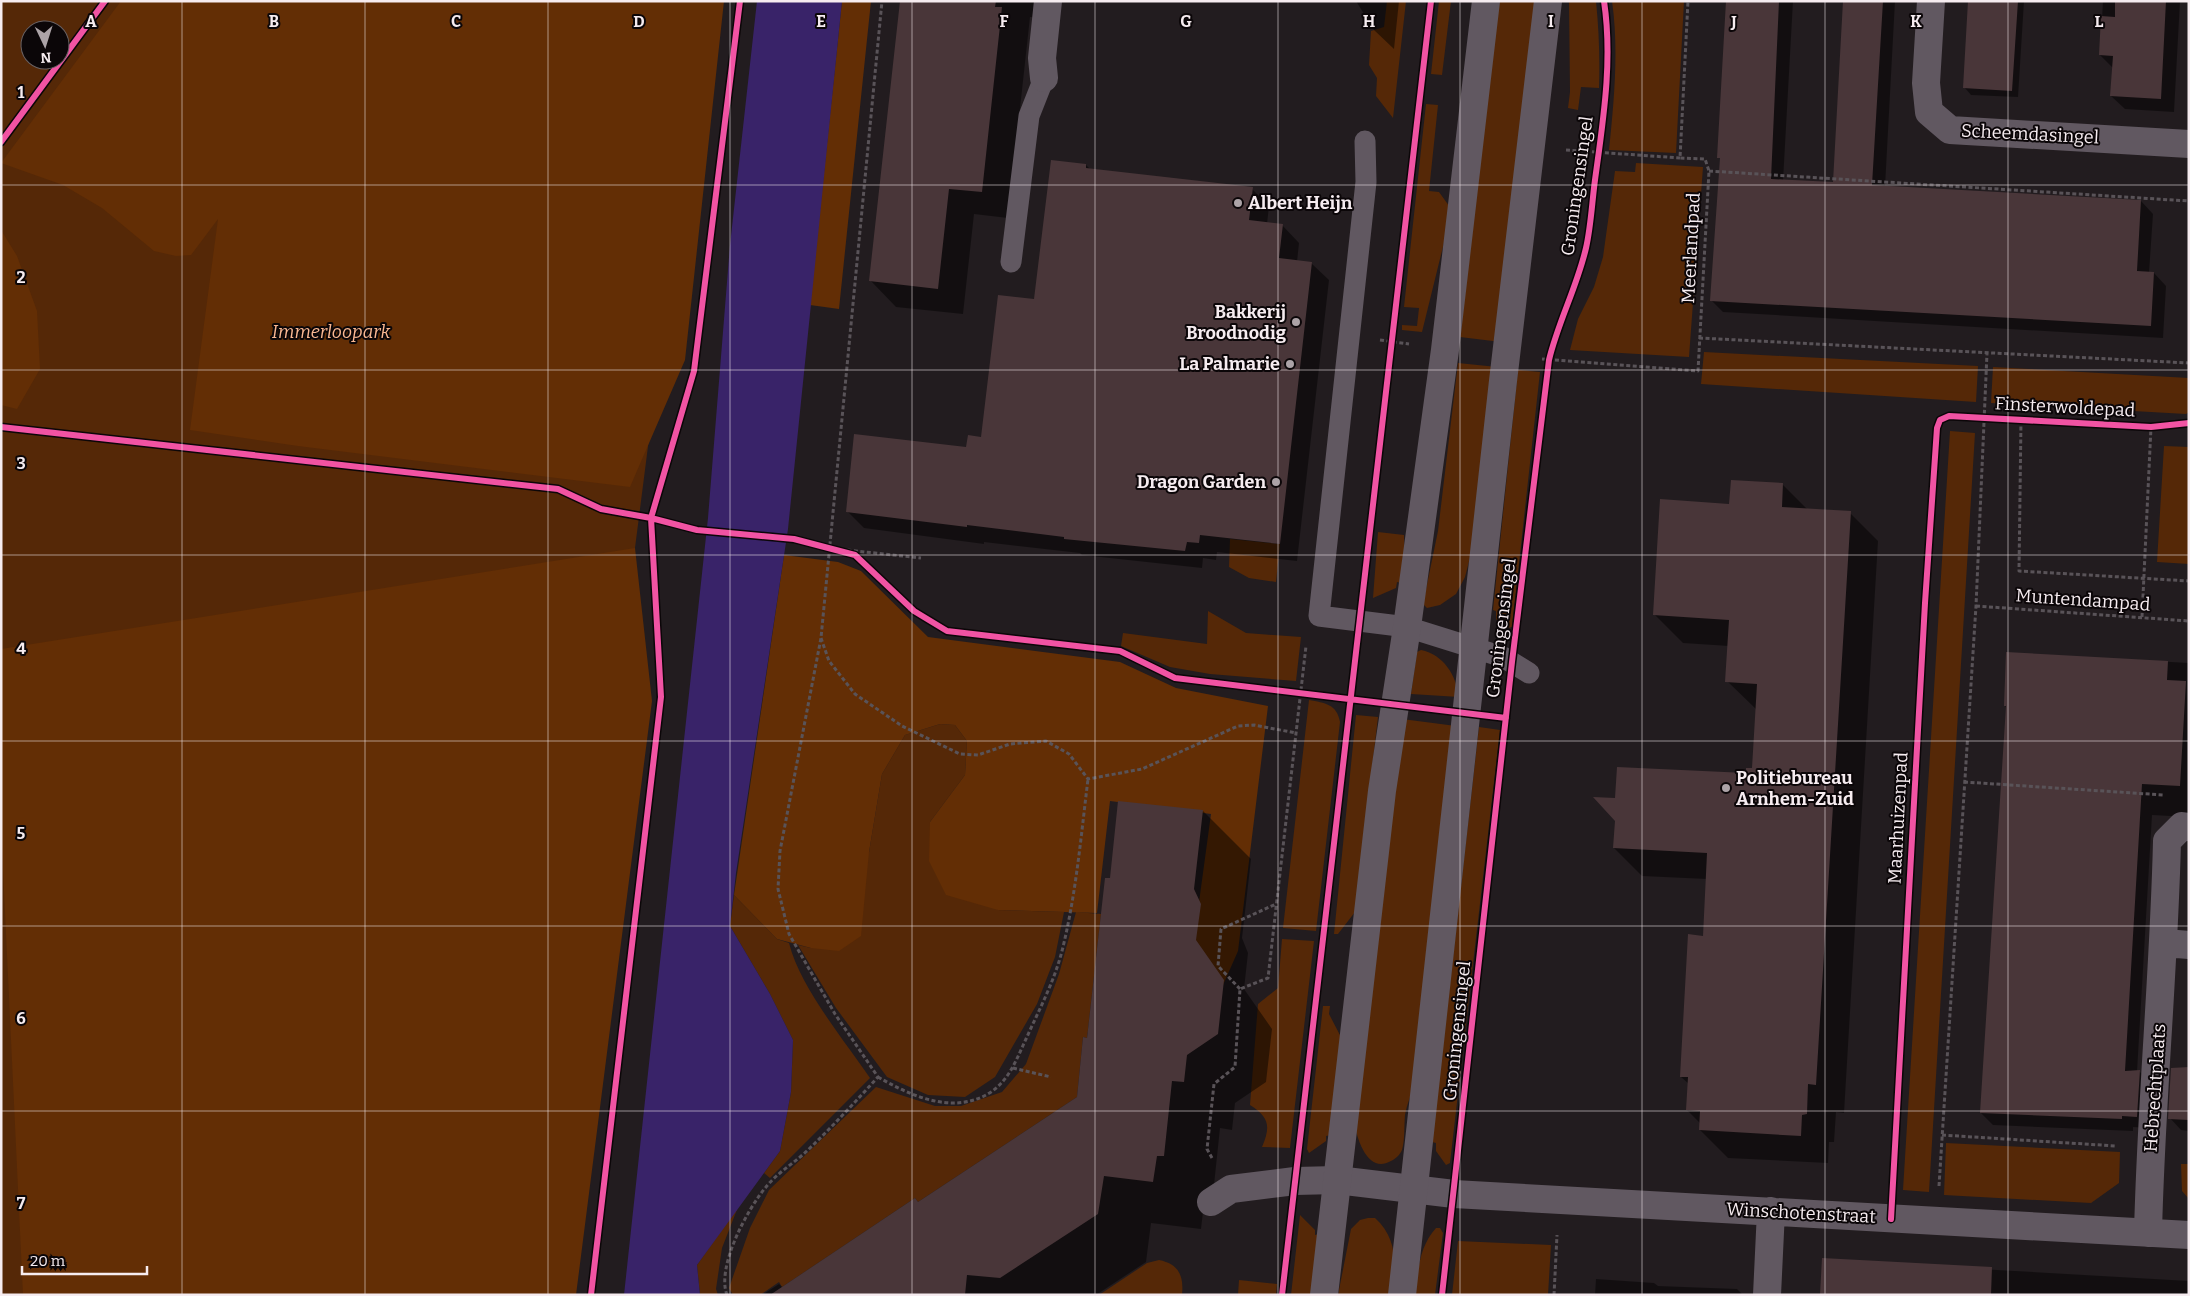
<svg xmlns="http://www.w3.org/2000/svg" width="2190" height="1296" viewBox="0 0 2190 1296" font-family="Bitter,serif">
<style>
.green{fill:#552807;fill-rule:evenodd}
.forest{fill:#632e05}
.water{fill:#392369}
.shadow{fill:#0007}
.building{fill:#493639}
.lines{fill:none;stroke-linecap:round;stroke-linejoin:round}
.path{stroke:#595358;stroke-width:3;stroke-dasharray:4 2.5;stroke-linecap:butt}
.service{stroke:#615861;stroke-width:21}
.minor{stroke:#615861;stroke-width:28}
.tertiary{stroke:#615861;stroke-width:28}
.cycleway-casing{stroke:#0b0608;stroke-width:9}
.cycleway{stroke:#f153a3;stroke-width:6}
.grid{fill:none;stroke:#f6ecf0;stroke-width:1;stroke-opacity:0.55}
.poi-dot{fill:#aca3a7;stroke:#0b0608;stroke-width:2}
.labels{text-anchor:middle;stroke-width:4;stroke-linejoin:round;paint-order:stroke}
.street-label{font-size:18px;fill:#f6ecf0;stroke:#0b0608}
.poi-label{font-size:18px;font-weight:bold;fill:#f6ecf0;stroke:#0b0608;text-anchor:end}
.park-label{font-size:18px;font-style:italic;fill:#fbb892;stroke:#0b0608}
.grid-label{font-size:16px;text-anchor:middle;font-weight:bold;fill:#f6ecf0;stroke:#0b0608;stroke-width:4;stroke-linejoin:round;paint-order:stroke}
</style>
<rect width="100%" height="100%" fill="#221c1f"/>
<path class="green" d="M 1,1 L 705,1 L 635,548 L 605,698 L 532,1295 L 1,1295 ZM 30,30 L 60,30 L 60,60 L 30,60 Z
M 1387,1 L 1406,1 L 1393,118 L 1376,96 L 1377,78 L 1369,65 L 1371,31 L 1384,27 Z
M 1439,1 L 1451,1 L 1442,75 L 1431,74 Z
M 1499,1 L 1539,1 L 1501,342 L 1460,337 Z
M 1569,1 L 1596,1 C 1599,31 1600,59 1599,88 L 1581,87 L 1578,110 L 1568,108 L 1570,92 Z
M 1612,1 L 1684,1 L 1676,153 L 1609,150 C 1614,101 1619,50 1612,1 Z
M 1426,104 L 1438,105 L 1429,191 L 1439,192 L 1452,210 L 1422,332 L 1402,330 L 1402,325 L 1417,326 L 1419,308 L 1404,307 Z
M 1636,163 L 1703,167 L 1689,357 L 1570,350 L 1578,319 L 1594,287 L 1603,257 L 1615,171 L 1635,172 Z
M 1704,352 L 1978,366 L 1976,402 L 1701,384 Z
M 1458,363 L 1497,367 L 1475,538 L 1465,577 L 1456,594 L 1440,605 L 1427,608 L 1423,604 L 1438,531 Z
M 1993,367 L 2189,378 L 2189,412 L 2186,414 L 1991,403 Z
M 1518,370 L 1540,372 L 1512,627 L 1507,628 L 1496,619 L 1496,611 L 1493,610 Z
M 1950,431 L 1975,433 L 1929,1192 L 1903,1190 Z
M 2164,446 L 2189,447 L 2189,564 L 2157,562 Z
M 1378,532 L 1404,535 L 1405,564 L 1401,583 L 1397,582 L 1396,588 L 1373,598 Z
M 1230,539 L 1280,544 L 1276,582 L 1249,578 L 1229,567 Z
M 1208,611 L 1246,633 L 1301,637 L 1296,681 L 1210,674 L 1170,667 L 1121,646 L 1123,633 L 1207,644 Z
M 1421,650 C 1444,655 1456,675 1459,697 L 1411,694 L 1417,652 Z
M 1309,700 C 1325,703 1337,704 1340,722 L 1316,931 L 1283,928 Z
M 1356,715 L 1378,717 L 1355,912 L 1338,934 L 1334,934 Z
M 1402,719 L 1456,726 L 1416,1081 C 1412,1092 1407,1104 1405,1115 C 1404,1126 1405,1140 1402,1150 C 1400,1155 1395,1159 1391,1161 C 1370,1173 1360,1146 1356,1131 Z
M 940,724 L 955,725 L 967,741 L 965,775 L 930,822 L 998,910 L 1064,912 L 1055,957 L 1037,1004 L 995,1077 L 965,1097 L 928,1095 L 887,1077 L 836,1008 L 798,945 L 811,948 L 869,852 L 882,774 L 905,735 Z
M 1479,727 L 1500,730 L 1450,1163 L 1446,1165 L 1436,1151 L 1436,1143 L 1432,1142 Z
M 734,895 L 777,939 L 789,943 C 800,987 844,1040 870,1078 L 770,1178 L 764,1173 L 780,1151 L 791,1092 L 793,1040 L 770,994 L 730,926 Z
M 1076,912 L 1101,914 L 1087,1038 L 1083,1037 L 1077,1097 L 918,1202 L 915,1198 L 782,1287 L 779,1282 L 760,1295 L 733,1295 L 729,1288 L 750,1228 L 769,1190 L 876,1087 L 935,1106 L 961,1106 L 1002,1092 L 1026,1064 L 1059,974 Z
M 1282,939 L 1314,941 L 1290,1148 L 1262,1147 C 1271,1126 1269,1117 1250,1105 L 1258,1004 L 1278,988 Z
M 1323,1006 L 1330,1006 L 1329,1014 L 1342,1039 L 1331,1135 L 1326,1136 L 1326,1141 L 1309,1153 L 1307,1149 Z
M 1946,1143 L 2120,1152 L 2119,1183 L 2091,1203 L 1944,1195 Z
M 2181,1164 L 2189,1164 L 2189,1199 L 2182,1191 Z
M 738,1207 L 722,1248 L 716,1289 L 718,1295 L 700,1295 L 697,1265 Z
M 1300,1215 L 1315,1230 L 1315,1235 L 1319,1234 L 1313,1295 L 1291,1295 Z
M 1368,1218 L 1375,1218 C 1399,1240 1395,1265 1392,1295 L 1338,1295 L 1351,1229 L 1360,1220 Z
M 1436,1228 L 1440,1228 L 1443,1233 L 1435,1295 L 1415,1295 C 1418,1270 1419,1247 1436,1228 Z
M 1458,1241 L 1551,1245 L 1548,1295 L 1452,1295 Z
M 1159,1260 C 1179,1264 1184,1276 1182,1295 L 1099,1295 L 1147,1263 Z
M 1239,1280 L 1277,1284 L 1276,1295 L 1238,1295 Z"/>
<path class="forest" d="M 121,1 L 724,1 L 685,360 L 630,487 L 298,446 L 190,430 L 218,219 L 191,255 L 176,256 L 154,251 L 102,208 L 63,185 L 1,163 Z
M 842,1 L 871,1 L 839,309 L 810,305 Z
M 1,230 L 17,256 L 37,311 L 40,369 L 17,409 L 1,405 Z
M 635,548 L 652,701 L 576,1295 L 23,1295 L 1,827 L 1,649 Z
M 784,555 L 838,562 L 861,571 L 928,637 L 1120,662 L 1176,688 L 1268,706 L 1238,951 L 1223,985 L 1184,1013 L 1211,814 L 1110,801 L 1097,913 L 998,910 L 946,895 L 929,861 L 930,822 L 965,775 L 967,741 L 955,725 L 940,724 L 905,735 L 882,774 L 869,852 L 861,936 L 839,951 L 811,948 L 777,939 L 734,895 Z"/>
<path class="water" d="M 757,1 L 842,1 L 788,529 L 736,873 L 730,926 L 770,994 L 793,1040 L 791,1092 L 780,1151 L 697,1265 L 700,1295 L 624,1295 L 708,518 L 730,245 Z"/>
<path class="shadow" d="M 901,1 L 1042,1 L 1040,18 L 1030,17 L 1008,218 L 974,214 L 963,314 L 896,307 L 870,280 Z
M 1356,1 L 1399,1 L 1394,49 L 1374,30 Z
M 1728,1 L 1793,1 L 1783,181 L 1834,183 L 1844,1 L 1895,1 L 1885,187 L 2141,201 L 2153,214 L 2149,273 L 2154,273 L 2166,286 L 2163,338 L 1723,312 L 1711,300 L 1721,159 L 1719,157 Z
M 1969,1 L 2024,1 L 2018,97 L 1971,95 L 1965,88 Z
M 2103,1 L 2180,1 L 2174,112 L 2125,109 L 2111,96 L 2113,68 L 2100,55 Z
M 1086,165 L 1091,170 L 1252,189 L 1269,206 L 1267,224 L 1282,225 L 1299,243 L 1297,262 L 1311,263 L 1329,280 L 1297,561 L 1217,552 L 1216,560 L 1203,558 L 1202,568 L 1082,555 L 1080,553 L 984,542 L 984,544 L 864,528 L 847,511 L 967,448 L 982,438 Z
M 1782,484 L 1808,510 L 1850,513 L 1878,541 L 1844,1113 L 1836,1112 L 1834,1142 L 1829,1142 L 1828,1163 L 1728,1158 L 1700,1130 L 1701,1124 L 1687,1110 L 1689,1084 L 1681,1077 L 1704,937 L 1707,879 L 1642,876 L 1614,848 L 1753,770 L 1757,710 L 1727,681 L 1729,646 L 1683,643 L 1655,615 L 1730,505 Z
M 2007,653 L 2189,663 L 2189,817 L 2152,815 L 2137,1072 L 2139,1071 L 2151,1083 L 2149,1128 L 2133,1127 L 2133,1131 L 1993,1125 L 1981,1113 L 2007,708 L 2005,706 Z
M 1203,811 L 1251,859 L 1242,938 L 1248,953 L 1244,989 L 1272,1029 L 1266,1082 L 1235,1103 L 1232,1130 L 1220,1128 L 1212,1204 L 1204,1203 L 1201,1229 L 1151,1223 L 1146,1262 L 1096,1295 L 762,1295 L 779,1284 L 783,1288 L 919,1203 L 1078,1098 L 1111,880 Z
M 2189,1068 L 2189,1131 L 2181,1130 L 2170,1118 Z
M 1823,1260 L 2189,1281 L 2189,1295 L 1821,1295 Z
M 1596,1279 L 1654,1283 L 1658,1286 L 1737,1289 L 1743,1295 L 1595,1295 Z"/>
<path class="building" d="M 900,1 L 996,1 L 995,7 L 1002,7 L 982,192 L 949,189 L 938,289 L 869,281 Z
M 1726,1 L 1779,1 L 1771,179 L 1833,182 L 1843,1 L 1883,1 L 1872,185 L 2141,200 L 2137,271 L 2154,272 L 2151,326 L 1710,301 L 1720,158 L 1717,158 Z
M 1968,1 L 2018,1 L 2012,91 L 1963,88 Z
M 2115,1 L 2166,1 L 2161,99 L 2110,96 L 2113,56 L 2099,55 L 2101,16 L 2115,17 Z
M 1051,160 L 1086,164 L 1086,168 L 1253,187 L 1249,220 L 1283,224 L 1279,258 L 1312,262 L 1280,544 L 1200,535 L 1199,543 L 1187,542 L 1185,551 L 1064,539 L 1064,537 L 967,525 L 967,527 L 846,512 L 854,434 L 966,447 L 968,435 L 981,437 L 998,295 L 1034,299 Z
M 1731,480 L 1783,483 L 1782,507 L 1851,511 L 1816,1085 L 1808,1084 L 1807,1114 L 1802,1115 L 1801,1136 L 1699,1130 L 1700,1111 L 1686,1110 L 1688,1077 L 1680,1077 L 1688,934 L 1703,936 L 1707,853 L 1613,848 L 1615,821 L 1593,797 L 1615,798 L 1617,767 L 1746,773 L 1746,768 L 1752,768 L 1757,684 L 1725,682 L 1729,620 L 1653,615 L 1660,499 L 1729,504 Z
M 2006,652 L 2168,661 L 2167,680 L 2186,681 L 2180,786 L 2142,784 L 2125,1071 L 2140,1070 L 2137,1117 L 2122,1116 L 2122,1119 L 1980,1113 L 2006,706 L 2004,706 Z
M 1118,801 L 1203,810 L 1194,889 L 1201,904 L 1196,940 L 1224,980 L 1218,1034 L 1187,1055 L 1184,1082 L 1172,1081 L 1164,1156 L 1157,1156 L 1153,1182 L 1104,1176 L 1098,1214 L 1000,1278 L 967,1275 L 965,1295 L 770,1295 L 915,1198 L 918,1202 L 1077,1097 L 1083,1037 L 1087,1038 L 1105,878 L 1110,878 Z
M 2189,1067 L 2189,1120 L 2168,1119 L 2171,1068 Z
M 1822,1258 L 1992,1267 L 1991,1295 L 1820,1295 Z"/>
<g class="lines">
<path class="path" d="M 1566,150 L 1680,158
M 1709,171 L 2189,201
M 1699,338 L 2189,363
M 1380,340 L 1409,344
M 1542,359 L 1698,371 L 1709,171 L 1705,159 L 1680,158 L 1688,1
M 2021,420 L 2019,571 L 2189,581
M 828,548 L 921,558
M 1976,606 L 2189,621
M 2142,617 L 2151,427
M 821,638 L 829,661 L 855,694 L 902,726 L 960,754 L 978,755 L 1010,744 L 1046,741 L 1069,754 L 1088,779 L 1142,769 L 1238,726 L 1254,725 L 1296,733
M 1964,782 L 2164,795
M 1240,989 L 1218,966 L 1221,929 L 1276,904
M 1013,1068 L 1051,1077
M 878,1077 C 911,1096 954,1116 991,1092 C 1010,1079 1017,1058 1026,1039 C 1039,1010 1054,982 1062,951 C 1076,895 1081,836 1088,779
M 1942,1135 L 2116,1146
M 1212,1158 L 1207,1149 L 1214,1084 L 1235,1067 L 1240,989 L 1268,978 L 1306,646
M 1939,1186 L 1976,606 L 1987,353
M 727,1295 C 716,1267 748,1208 766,1187 C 778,1172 796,1162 809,1149 C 833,1126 856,1101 878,1077 L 835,1014 L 789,934 L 778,889 L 780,851 L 821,638 L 882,1
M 1554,1295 L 1557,1235"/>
<path class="service" d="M 1365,141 L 1366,182 L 1319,616 L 1407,627 L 1503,657 L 1529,673
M 1011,262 L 1029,116 L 1044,78"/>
<path class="minor" d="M 1931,1 L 1926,83 L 1929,112 L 1950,130 L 2189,144
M 1044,78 L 1042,58 L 1048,1
M 2165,943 L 2189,945
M 1211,1202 L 1231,1189 L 1295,1181 L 1337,1180 L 1454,1194 L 2189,1235
M 2148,1233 C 2151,1102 2164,972 2167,841 L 2182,826 L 2189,827
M 1767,1295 L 1771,1211"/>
<path class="tertiary" d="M 1324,1295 L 1382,791 L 1407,627 L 1445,350 L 1486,1
M 1402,1295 L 1503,381 L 1548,1"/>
<defs>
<path id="cycleway" d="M 1,142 L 105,1
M 1,427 L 558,489 L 601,509 L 651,518 L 697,530 L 794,539 L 855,555 L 914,611 L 947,631 L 1120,651 L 1175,678 L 1506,718
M 1891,1219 L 1925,603 L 1937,428 L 1940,420 L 1949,416 L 2151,427 L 2189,423
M 591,1295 L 661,697 L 651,518 L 694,371 L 740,1
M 1282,1295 L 1431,1
M 1442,1295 L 1512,662 L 1549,360 C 1558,322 1577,287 1586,248 C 1591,226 1592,202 1595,180 C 1603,121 1613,61 1604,1"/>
</defs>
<use href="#cycleway" class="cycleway-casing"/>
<use href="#cycleway" class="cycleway"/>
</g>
<path class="grid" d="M 182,1 L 182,1295M 365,1 L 365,1295M 548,1 L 548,1295M 730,1 L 730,1295M 912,1 L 912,1295M 1095,1 L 1095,1295M 1278,1 L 1278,1295M 1460,1 L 1460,1295M 1642,1 L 1642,1295M 1825,1 L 1825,1295M 2008,1 L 2008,1295M 1,185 L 2189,185M 1,370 L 2189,370M 1,555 L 2189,555M 1,741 L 2189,741M 1,926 L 2189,926M 1,1111 L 2189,1111"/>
<g class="poi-dot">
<circle cx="1238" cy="203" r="5"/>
<circle cx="1296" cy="322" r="5"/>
<circle cx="1290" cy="364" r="5"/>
<circle cx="1276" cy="482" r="5"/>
<circle cx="1726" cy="788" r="5"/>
</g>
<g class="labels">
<g class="street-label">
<text transform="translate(2030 134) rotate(3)" y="6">Scheemdasingel</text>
<text transform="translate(1577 186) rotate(-82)" y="6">Groningensingel</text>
<text transform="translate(1691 248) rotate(-87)" y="6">Meerlandpad</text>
<text transform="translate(2065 407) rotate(3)" y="6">Finsterwoldepad</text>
<text transform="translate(2083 600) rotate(4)" y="6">Muntendampad</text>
<text transform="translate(1501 628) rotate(-83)" y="6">Groningensingel</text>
<text transform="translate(1898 818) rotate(-87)" y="6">Maarhuizenpad</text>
<text transform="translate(1457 1031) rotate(-84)" y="6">Groningensingel</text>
<text transform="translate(2155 1088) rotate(-86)" y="6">Hebrechtplaats</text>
<text transform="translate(1801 1213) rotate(3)" y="6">Winschotenstraat</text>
</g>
<g class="poi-label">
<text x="1248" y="209" text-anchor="start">Albert Heijn</text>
<text x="1286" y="318">Bakkerij<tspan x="1286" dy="21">Broodnodig</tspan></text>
<text x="1280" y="370">La Palmarie</text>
<text x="1266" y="488">Dragon Garden</text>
<text x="1736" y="784" text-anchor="start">Politiebureau<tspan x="1736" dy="21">Arnhem-Zuid</tspan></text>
</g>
<g class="park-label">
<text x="331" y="338">Immerloopark</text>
</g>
</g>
<g class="grid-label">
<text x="91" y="27">A</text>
<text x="274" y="27">B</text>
<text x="456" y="27">C</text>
<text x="639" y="27">D</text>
<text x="821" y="27">E</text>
<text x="1004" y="27">F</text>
<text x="1186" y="27">G</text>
<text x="1369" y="27">H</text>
<text x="1551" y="27">I</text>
<text x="1734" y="27">J</text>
<text x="1916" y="27">K</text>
<text x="2099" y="27">L</text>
<text x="21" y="98">1</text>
<text x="21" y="283">2</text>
<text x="21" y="469">3</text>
<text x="21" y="654">4</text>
<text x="21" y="839">5</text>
<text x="21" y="1024">6</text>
<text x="21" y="1209">7</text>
</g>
<rect width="2190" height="1296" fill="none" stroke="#f6ecf0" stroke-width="5"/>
<g transform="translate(45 45) rotate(176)"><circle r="24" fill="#0b0608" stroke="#696265"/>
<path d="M0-4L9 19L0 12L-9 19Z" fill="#aca3a7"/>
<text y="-8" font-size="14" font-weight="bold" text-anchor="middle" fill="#f6ecf0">N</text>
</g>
<path d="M22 1266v8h125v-8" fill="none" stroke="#f6ecf0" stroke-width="2.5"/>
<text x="30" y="1266" font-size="15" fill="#f6ecf0" stroke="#0b0608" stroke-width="4" paint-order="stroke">20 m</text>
</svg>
